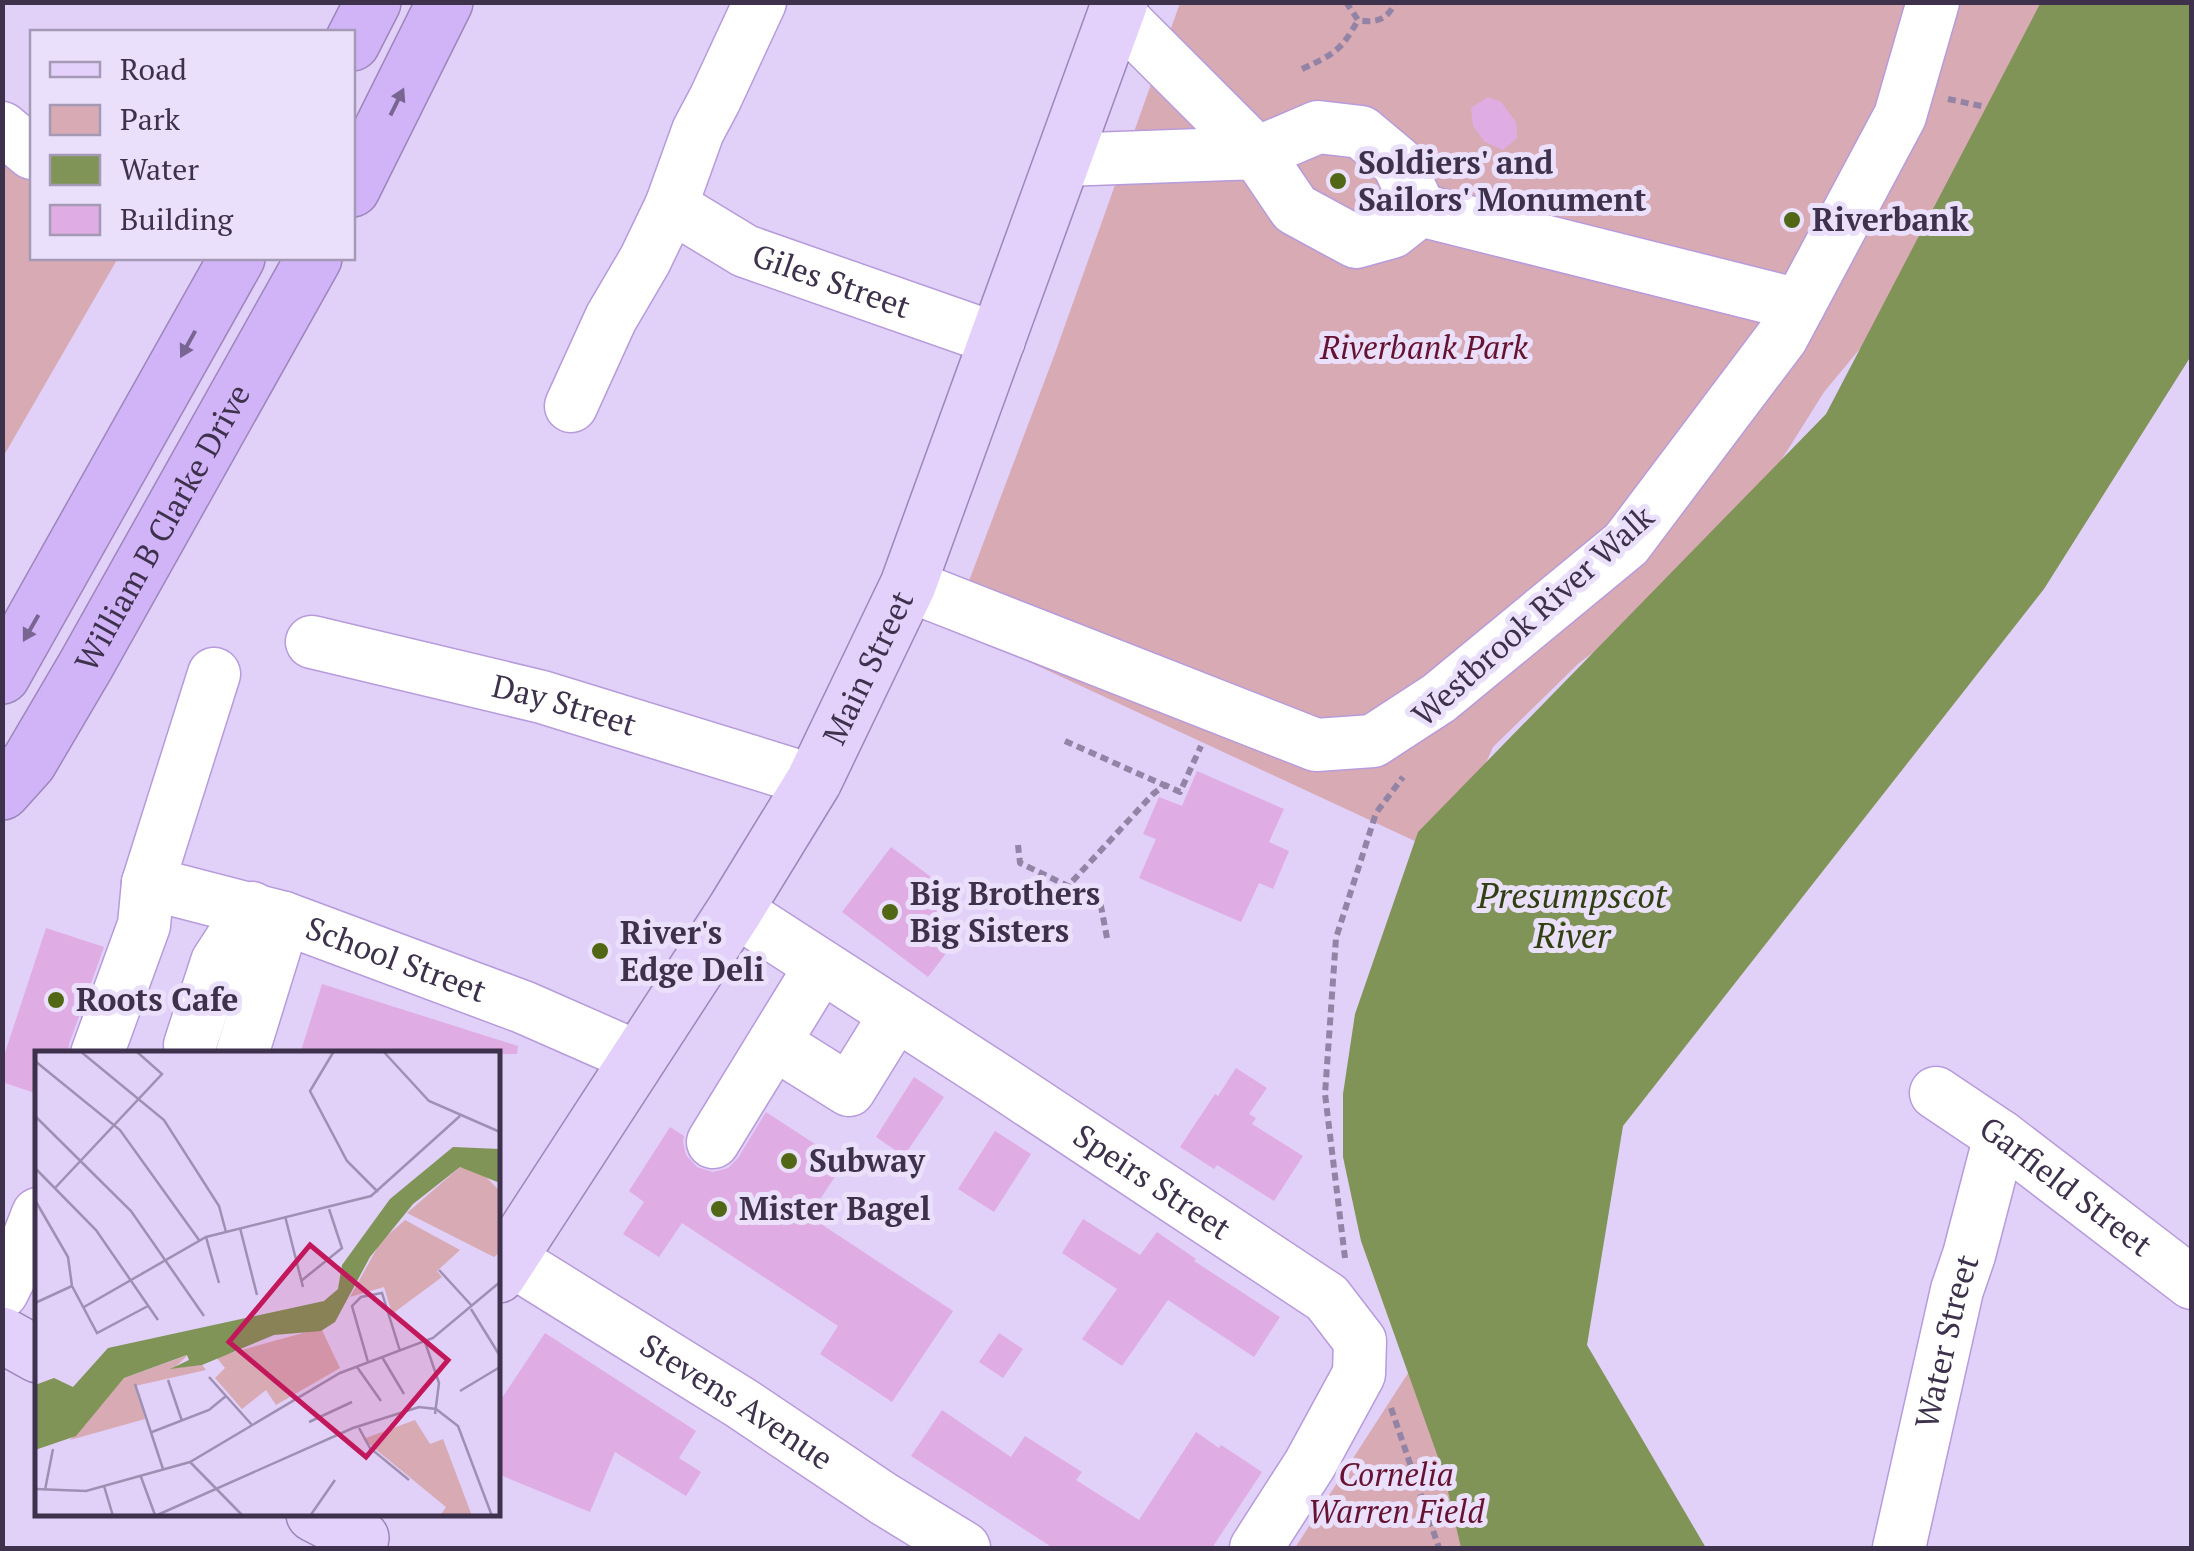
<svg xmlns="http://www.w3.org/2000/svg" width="2194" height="1551" viewBox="0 0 2194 1551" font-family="'PT Serif',serif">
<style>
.green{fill:#d8aab4}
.water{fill:#7f9456}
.building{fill:#e0ace4}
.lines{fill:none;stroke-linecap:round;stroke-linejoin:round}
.minor-casing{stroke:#b79bdb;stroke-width:55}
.major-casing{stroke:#9d86bc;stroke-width:58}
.highway-casing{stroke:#9d86bc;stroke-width:58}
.path{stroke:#9384a6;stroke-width:6;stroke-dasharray:8 5;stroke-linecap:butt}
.minor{stroke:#fff;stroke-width:52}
.major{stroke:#e3d1fb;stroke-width:55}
.highway{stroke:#d1b3f8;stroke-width:55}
.oneway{fill:#786591}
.poi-dot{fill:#516716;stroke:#ebe0fb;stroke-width:4}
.labels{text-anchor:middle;stroke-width:10;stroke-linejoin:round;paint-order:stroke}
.poi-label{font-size:32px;font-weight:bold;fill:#3d314c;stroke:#ebe0fb;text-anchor:start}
.street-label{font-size:32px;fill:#3d314c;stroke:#ebe0fb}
.park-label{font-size:32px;font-style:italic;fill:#661231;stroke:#ebe0fb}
.water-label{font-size:35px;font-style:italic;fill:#324011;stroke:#ebe0fb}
.inset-road{fill:none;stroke:#9f90b3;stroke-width:2.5}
.view{fill:#c2185b;fill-opacity:0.15;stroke:#c2185b;stroke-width:5}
.inset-edge{fill:none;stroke:#3d314c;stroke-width:5}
</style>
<rect width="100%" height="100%" fill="#e1d0f8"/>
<path class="green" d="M 1180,3 L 2051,3 L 1883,321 L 1824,392 L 1772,475 L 1685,585 L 1579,663 L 1493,747 L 1445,855 L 952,626 L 1054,356 Z
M 2,146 L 32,146 L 32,258 L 118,258 L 3,457 Z
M 1412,1367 L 1505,1548 L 1295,1548 Z"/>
<path class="water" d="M 2041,2 L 2191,3 L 2191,356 L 2044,589 L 1623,1126 L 1587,1345 L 1706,1548 L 1461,1548 L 1444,1474 L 1361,1241 L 1343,1157 L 1343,1094 L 1355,1014 L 1418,832 L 1826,414 Z"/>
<path class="building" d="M 1488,97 L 1501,102 L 1516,122 L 1517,138 L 1503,150 L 1485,142 L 1473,126 L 1471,108 Z
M 1197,771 L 1284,809 L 1269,842 L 1289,851 L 1273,889 L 1259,883 L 1241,922 L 1139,878 L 1156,839 L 1143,834 L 1159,797 L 1182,806 Z
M 891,847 L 931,877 L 917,896 L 937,911 L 928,924 L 954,943 L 928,977 L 842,912 Z
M 46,928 L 104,947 L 69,1044 L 68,1054 L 38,1054 L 38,1094 L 2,1082 L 2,1062 Z
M 322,984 L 518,1046 L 517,1054 L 300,1054 Z
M 1236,1068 L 1267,1088 L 1249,1114 L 1256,1118 L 1252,1124 L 1303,1156 L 1274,1201 L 1217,1165 L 1214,1169 L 1180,1147 L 1215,1094 L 1218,1096 Z
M 914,1077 L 944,1097 L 904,1156 L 876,1137 Z
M 766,1112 L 844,1163 L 809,1216 L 953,1311 L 892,1402 L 820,1354 L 838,1326 L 682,1223 L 659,1257 L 623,1234 L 644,1202 L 629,1191 L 670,1127 L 684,1136 L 683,1142 L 686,1155 L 697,1167 L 713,1172 L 728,1168 L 738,1158 Z
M 995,1131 L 1031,1154 L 994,1212 L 958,1189 Z
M 1083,1219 L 1140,1255 L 1157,1232 L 1196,1259 L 1194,1261 L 1280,1317 L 1254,1357 L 1168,1300 L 1122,1366 L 1082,1339 L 1117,1289 L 1062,1253 Z
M 545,1333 L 696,1431 L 679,1458 L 701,1472 L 686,1496 L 615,1452 L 590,1512 L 498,1474 L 498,1404 Z
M 999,1333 L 1023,1349 L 1003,1378 L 979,1362 Z
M 942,1410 L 1011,1457 L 1025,1436 L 1082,1472 L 1076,1480 L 1139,1520 L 1196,1432 L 1219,1448 L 1221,1445 L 1262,1472 L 1212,1548 L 1053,1548 L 911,1456 Z"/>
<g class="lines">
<defs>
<g id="minor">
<path d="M 1117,13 L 1257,153 L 1318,127 L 1361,132 L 1398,163 L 1420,210"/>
<path d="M 2,128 L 32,153"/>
<path d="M 1063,160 L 1257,153 L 1295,209 L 1356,242 L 1392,232 L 1420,210 L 1799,305"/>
<path id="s1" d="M 671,206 L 745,251 L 999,340"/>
<path d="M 571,406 L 611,318 L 645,260 L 671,206 L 698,131 L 715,99 L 760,2"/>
<path d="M 908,585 L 1316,745 L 1373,741 L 1439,698 L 1626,544 L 1782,337 L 1900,116 L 1933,2"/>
<path id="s2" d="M 312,642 L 542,697 L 814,781"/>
<path id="s3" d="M 148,883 L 284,918 L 523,1007 L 639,1058"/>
<path id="s4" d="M 735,910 L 998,1080 L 1327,1298 L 1360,1341 L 1359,1374 L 1310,1464 L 1256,1548"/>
<path d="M 774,1043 L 849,1090 L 896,1014"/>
<path d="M 190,1045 L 217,962 L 252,908"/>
<path d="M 97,1054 L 144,925 L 148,883 L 214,674"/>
<path d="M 242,1054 L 284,918"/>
<path id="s5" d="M 1936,1093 L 2000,1136 L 2192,1283"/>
<path d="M 713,1142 L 821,966"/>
<path id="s6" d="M 508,1258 L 741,1403 L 884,1499 L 964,1548"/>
<path d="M 2,1292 L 27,1242 L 38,1214"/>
<path id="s7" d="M 1899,1548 L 1957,1290 L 1969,1255 L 2000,1136"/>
</g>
<g id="major">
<path id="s8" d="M 498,1275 L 735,910 L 814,781 L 908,585 L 1120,2"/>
<path d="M 2,1335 L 38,1355"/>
<path d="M 314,1514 L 361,1538"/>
</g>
<g id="highway">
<path d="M 352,43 L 373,2"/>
<path d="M 352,189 L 445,2"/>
<path d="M 2,676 L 237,258"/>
<path id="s9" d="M 2,792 L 29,762 L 86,665 L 314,258"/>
</g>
</defs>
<use href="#minor" class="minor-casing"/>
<use href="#major" class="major-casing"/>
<use href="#highway" class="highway-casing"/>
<path class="path" d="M 1346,2 L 1358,20 C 1375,24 1389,19 1395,2
M 1302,69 C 1334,54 1341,51 1358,20
M 1948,99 L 1986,107
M 1065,741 L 1164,785
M 1018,845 L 1020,863 L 1068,886 L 1153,794 L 1165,785 L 1180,792 L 1201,746
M 1068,886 L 1100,901 L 1107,938
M 1345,1258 L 1325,1094 L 1336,938 L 1376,813 L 1403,777
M 1391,1408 L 1439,1548"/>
<use href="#minor" class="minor"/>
<use href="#major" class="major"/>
<use href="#highway" class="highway"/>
</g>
<defs><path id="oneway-solid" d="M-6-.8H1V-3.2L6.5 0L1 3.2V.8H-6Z" transform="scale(2.5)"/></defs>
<g class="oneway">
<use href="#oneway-solid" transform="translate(397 102) rotate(-64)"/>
<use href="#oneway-solid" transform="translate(188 344) rotate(119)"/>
<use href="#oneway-solid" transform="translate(31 628) rotate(120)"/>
</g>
<g class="poi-dot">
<circle cx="1338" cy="181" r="10"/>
<circle cx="1792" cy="220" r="10"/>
<circle cx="890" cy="912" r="10"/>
<circle cx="600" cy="951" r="10"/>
<circle cx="56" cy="1000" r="10"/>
<circle cx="789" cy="1161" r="10"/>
<circle cx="719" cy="1209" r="10"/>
</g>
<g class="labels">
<g class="poi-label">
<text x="1358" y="174">Soldiers' and<tspan x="1358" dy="37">Sailors' Monument</tspan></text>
<text x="1812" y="231">Riverbank</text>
<text x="910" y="905">Big Brothers<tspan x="910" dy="37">Big Sisters</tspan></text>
<text x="620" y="944">River's<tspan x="620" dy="37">Edge Deli</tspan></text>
<text x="76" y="1011">Roots Cafe</text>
<text x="809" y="1172">Subway</text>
<text x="739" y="1220">Mister Bagel</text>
</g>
<g class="street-label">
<text dy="11" stroke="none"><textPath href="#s1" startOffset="178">Giles Street</textPath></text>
<text dy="11" stroke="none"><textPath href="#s9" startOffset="310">William B Clarke Drive</textPath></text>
<text transform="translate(1533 616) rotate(-42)" y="11">Westbrook River Walk</text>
<text dy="11" stroke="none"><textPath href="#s8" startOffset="712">Main Street</textPath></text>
<text dy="11" stroke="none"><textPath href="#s2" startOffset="260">Day Street</textPath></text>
<text dy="11" stroke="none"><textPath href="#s3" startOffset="260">School Street</textPath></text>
<text dy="11" stroke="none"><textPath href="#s4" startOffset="498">Speirs Street</textPath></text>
<text dy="11" stroke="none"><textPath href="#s5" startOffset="160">Garfield Street</textPath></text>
<text dy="11" stroke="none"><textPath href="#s7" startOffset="212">Water Street</textPath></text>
<text dy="11" stroke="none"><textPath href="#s6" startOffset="270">Stevens Avenue</textPath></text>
</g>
<g class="park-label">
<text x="1424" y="359">Riverbank Park</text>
<text x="1396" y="1486">Cornelia<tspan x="1396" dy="37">Warren Field</tspan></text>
</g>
<g class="water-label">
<text x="1572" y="908">Presumpscot<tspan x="1572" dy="40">River</tspan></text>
</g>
</g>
<g transform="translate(35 1051)">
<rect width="465" height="465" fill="#e1d0f8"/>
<path d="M 425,116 L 443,118 L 465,140 L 465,201 L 459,206 L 372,162 ZM 370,169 L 425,199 L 402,220 L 407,226 L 357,263 L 349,236 L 315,246 L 346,190 ZM 286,277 L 305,317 L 241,354 L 231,339 L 207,358 L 180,327 L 190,317 L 181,306 ZM 153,304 L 139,317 L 167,314 L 171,319 L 100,335 L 110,368 L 35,389 L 89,327 ZM 380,369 L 395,393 L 408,388 L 437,465 L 405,465 L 411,456 L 328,388 Z" fill="#d8aab4"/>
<path d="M 418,96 L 465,98 L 465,132 L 425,116 L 378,153 L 335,206 L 300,271 L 286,280 L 239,284 L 167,314 L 135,318 L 154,309 L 152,304 L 89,327 L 41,385 L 0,399 L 0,334 L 19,327 L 38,336 L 73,297 L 289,250 L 303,238 L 307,214 L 355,148 Z" fill="#7f9456"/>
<path class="inset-road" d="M 45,0 L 129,69 L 184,155 L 191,181M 299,0 L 275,40 L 312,110 L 343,141M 348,0 L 394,50 L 465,81M 0,10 L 85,79 L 164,189M 0,65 L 96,160 L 169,265M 0,117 L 61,179 L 123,269M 20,137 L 127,23 L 101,0M 0,149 L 33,206 L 37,235M 250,165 L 268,236M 205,177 L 222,244M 171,186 L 184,232M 404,219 L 437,255M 266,230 L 307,197 L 294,158M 37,235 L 62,282 L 113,255M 0,252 L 37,235M 49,256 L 171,186 L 336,145 L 425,65M 436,258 L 465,305M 390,291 L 404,332 L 400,363M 347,306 L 369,343M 333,311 L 317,255 L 326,246 L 347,242 L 365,300M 322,316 L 346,350M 174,326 L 217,374M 133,329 L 147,370M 100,333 L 128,418M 425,340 L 465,316M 274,371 L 317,351M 324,377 L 335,397 L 374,429M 117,381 L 174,359 L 191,345M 155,411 L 208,465M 106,426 L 120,464M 69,435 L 78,465M 0,438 L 51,440 L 155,411 L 305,322 L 398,287 L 465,231M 10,439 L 18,398M 120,465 L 318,377 L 384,356 L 401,358 L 423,375 L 457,465M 275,465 L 300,429"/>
<path class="view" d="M 275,194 L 413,309 L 331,406 L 194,291 Z"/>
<rect width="465" height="465" class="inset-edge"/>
</g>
<rect width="2194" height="1551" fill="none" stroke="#3d314c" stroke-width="10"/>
<rect x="30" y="30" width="325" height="230" fill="#ebe0fb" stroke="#a59ab5" stroke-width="2.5"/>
<rect x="50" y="62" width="50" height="15" fill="#e3d1fb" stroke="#a59ab5" stroke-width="2.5"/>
<text x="120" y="80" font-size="30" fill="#3d314c">Road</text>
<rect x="50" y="105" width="50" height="30" fill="#d8aab4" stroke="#a59ab5" stroke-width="2.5"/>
<text x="120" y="130" font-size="30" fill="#3d314c">Park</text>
<rect x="50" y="155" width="50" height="30" fill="#7f9456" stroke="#a59ab5" stroke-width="2.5"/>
<text x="120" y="180" font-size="30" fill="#3d314c">Water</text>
<rect x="50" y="205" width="50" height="30" fill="#e0ace4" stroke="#a59ab5" stroke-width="2.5"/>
<text x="120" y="230" font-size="30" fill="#3d314c">Building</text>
</svg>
